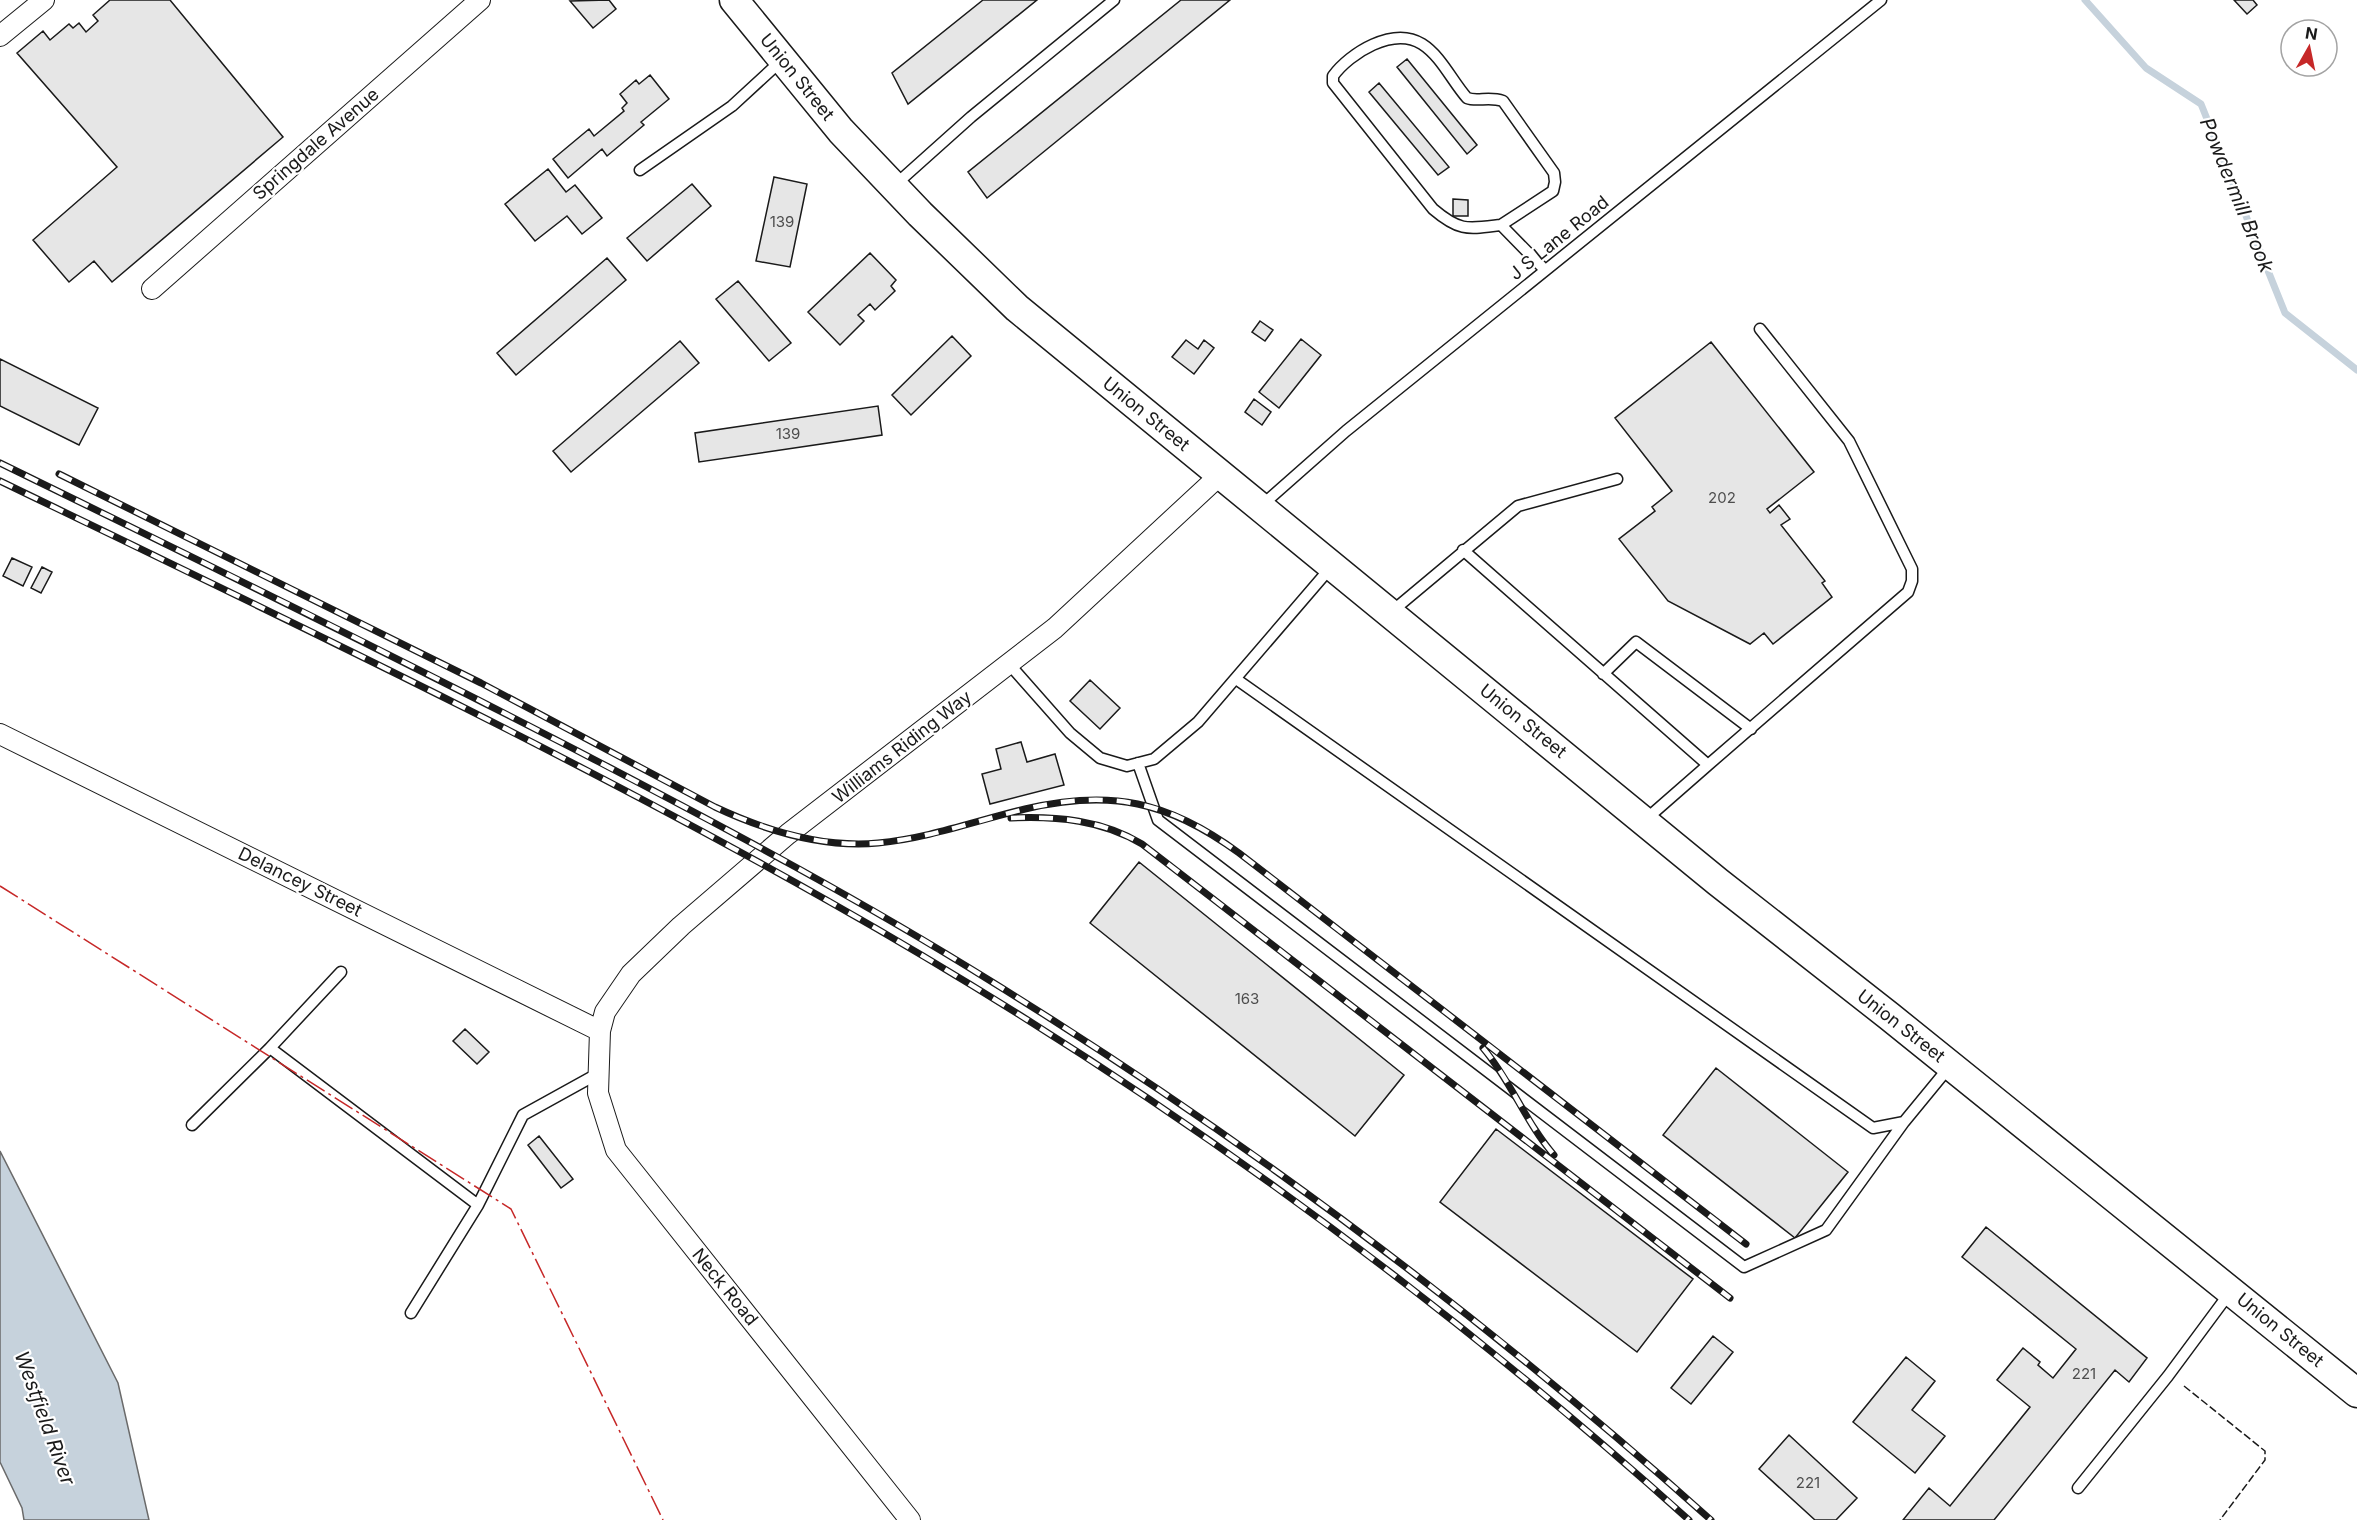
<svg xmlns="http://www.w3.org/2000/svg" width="2357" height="1520" viewBox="0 0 2357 1520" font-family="Inter,sans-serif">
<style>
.water{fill:#c6d2dc;stroke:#6a6a6a;stroke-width:1.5}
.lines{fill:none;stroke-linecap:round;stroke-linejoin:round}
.stream{stroke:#c6d2dc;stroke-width:7}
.building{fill:#e6e6e6;stroke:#1a1a1a;stroke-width:1.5}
.service-casing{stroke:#1a1a1a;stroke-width:13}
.minor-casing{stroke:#1a1a1a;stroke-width:22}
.secondary-casing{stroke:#1a1a1a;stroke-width:31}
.service{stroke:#fff;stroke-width:10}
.minor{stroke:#fff;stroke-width:20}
.secondary{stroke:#fff;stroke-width:28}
.rail-casing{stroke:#1a1a1a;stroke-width:7}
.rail{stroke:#fff;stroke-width:4.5;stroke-dasharray:14;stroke-linecap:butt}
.fence{stroke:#1a1a1a;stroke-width:1.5;stroke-dasharray:8 3;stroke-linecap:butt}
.power{stroke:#c62828;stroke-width:1.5;stroke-dasharray:21 4.5 3 4.5;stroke-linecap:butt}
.labels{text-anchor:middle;stroke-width:4.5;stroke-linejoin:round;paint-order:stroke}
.number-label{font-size:15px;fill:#4d4d4d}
.street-label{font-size:18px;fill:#1a1a1a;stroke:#fff}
.water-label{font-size:20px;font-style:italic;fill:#1a1a1a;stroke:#fff}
</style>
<rect width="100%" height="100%" fill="#fff"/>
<path class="water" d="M 0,1151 L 118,1383 L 149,1520 L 24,1520 L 22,1508 L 0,1462 Z"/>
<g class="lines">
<path class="stream" d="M 2085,0 L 2146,68 L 2201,104 L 2285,313 L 2357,370"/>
</g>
<path class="building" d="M 110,0 L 170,0 L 283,137 L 112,282 L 94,261 L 69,282 L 33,240 L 117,167 L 17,53 L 43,31 L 50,40 L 69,24 L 73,28 L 79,23 L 86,32 L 98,21 L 93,15 Z
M 609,0 L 616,9 L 593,28 L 570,1 Z
M 983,0 L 1037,0 L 908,104 L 892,73 Z
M 1181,0 L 1230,0 L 987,198 L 968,172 Z
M 2234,0 L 2253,0 L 2257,5 L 2247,14 Z
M 1407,59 L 1477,145 L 1467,154 L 1397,67 Z
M 650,75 L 669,99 L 641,122 L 644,125 L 607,156 L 602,149 L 568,178 L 553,159 L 589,129 L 594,136 L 624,111 L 622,108 L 627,103 L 620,94 L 636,80 L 639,84 Z
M 1379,83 L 1449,167 L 1438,175 L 1369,92 Z
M 548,169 L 566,192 L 575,185 L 602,218 L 582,234 L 567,216 L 535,241 L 505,204 Z
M 774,177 L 807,184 L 790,267 L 756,261 Z
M 692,184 L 711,206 L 647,261 L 627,238 Z
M 1453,199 L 1468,200 L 1468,216 L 1453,216 Z
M 870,253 L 896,280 L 891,286 L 895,291 L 875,310 L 870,304 L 858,315 L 864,321 L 840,345 L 808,312 Z
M 607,258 L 626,280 L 516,375 L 497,353 Z
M 738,281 L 791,343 L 769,361 L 716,299 Z
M 1260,321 L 1273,330 L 1265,341 L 1252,332 Z
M 952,336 L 971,356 L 911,415 L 892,395 Z
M 1301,339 L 1321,355 L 1279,408 L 1259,392 Z
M 1186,340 L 1198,349 L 1204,340 L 1214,348 L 1194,374 L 1172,357 Z
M 680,341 L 699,363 L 571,472 L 553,451 Z
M 1711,342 L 1814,472 L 1767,509 L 1770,513 L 1779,505 L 1790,519 L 1781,525 L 1825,581 L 1822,583 L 1832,597 L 1773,644 L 1764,633 L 1750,644 L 1668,601 L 1619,539 L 1655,511 L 1652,507 L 1672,491 L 1615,418 Z
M 0,359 L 98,408 L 79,445 L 0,406 Z
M 1254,399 L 1271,412 L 1262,425 L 1245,412 Z
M 878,406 L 882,435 L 699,462 L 695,433 Z
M 12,558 L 32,567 L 23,586 L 3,576 Z
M 42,567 L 52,572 L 41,593 L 31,588 Z
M 1090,680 L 1120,708 L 1100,729 L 1070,701 Z
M 1021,742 L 1027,762 L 1055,754 L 1064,785 L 990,804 L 982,774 L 1001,769 L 996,749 Z
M 1139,862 L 1404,1075 L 1355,1136 L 1090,923 Z
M 465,1029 L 489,1052 L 477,1064 L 453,1041 Z
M 1716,1068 L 1848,1172 L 1795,1238 L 1663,1135 Z
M 1496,1129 L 1693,1279 L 1637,1352 L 1440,1202 Z
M 539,1136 L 573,1179 L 561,1188 L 528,1145 Z
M 1986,1227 L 2147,1358 L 2129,1382 L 2115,1370 L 1994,1520 L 1903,1520 L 1929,1488 L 1950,1506 L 2030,1407 L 1997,1380 L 2023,1348 L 2040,1362 L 2038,1365 L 2053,1378 L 2076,1349 L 1962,1257 Z
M 1713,1336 L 1733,1352 L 1691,1404 L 1671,1388 Z
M 1906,1357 L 1935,1381 L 1912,1410 L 1945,1436 L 1915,1473 L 1853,1422 Z
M 1789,1435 L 1857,1498 L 1836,1520 L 1815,1520 L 1759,1469 Z"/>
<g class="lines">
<defs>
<path id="service" d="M 640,170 L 732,106 L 782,60
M 895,185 L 971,117 L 1114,0
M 1501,225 L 1553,191 L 1555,182 L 1554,173 L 1503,101 C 1489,96 1477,102 1467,98 C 1452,81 1441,56 1422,44 C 1393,26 1350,53 1333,76 L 1333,83 L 1433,209 C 1460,232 1468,229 1501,225 L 1545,270
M 1261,506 L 1346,431 L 1881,0
M 1463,550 L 1708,765 L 1644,821
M 1390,613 L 1518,506 L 1617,479
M 1009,664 L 1070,733 L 1100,758 L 1127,766 L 1154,759 L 1198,722 L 1332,566
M 1603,674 L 1636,642 L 1751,729
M 1236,679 L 1873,1128 L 1904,1122 L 1950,1066
M 1138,763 L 1158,820 L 1744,1267 L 1826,1230 L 1904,1122
M 1708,765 L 1908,592 L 1912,581 L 1912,569 L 1849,441 L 1760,329
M 341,972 L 270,1048 L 478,1205
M 192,1125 L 270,1048
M 411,1313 L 478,1205 L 523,1115 L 599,1073
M 2078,1488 L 2168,1376 L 2231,1291"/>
<path id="minor" d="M 0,36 L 44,0
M 152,289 L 480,0
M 0,734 L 600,1031
M 910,1520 L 616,1150 L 598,1093 L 600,1031 L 605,1012 L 631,974 L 681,926 L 788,834 L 1055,628 L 1220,475"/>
<path id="secondary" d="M 734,0 L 841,131 L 920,214 L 1017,308 L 1718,882 L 1889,1016 L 2357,1393"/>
</defs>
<use href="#service" class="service-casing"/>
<use href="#minor" class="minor-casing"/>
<use href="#secondary" class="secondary-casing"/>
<use href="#service" class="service"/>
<use href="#minor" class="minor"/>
<use href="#secondary" class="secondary"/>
<defs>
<path id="rail" d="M 0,463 C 201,561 401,659 599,762 C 731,831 862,901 989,980 C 1245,1138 1486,1319 1711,1520
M 59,474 L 481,683 L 715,807 C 764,830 823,848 878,843 C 929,838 975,821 1025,809 C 1111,789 1168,801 1239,853 L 1746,1244
M 0,481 C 279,616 560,749 830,902 C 1138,1076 1426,1284 1689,1520
M 1011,818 C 1057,816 1102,820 1142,844 L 1730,1298
M 1483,1048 C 1511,1081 1526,1123 1554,1155"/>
</defs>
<use href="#rail" class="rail-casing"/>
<use href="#rail" class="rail"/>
<path class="fence" d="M 2184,1386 L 2265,1451 L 2265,1460 L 2220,1520"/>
<path class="power" d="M 0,886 L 511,1209 L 663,1520"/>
</g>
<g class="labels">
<g class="number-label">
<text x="782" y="227">139</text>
<text x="788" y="439">139</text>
<text x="1722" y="503">202</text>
<text x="1247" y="1004">163</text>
<text x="2084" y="1379">221</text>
<text x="1808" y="1488">221</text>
</g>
<g class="street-label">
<text transform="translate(797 77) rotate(51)" y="6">Union Street</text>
<text transform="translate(316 144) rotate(-41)" y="6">Springdale Avenue</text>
<text transform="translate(1559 238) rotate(-39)" y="6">J S Lane Road</text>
<text transform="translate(1146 414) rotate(39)" y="6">Union Street</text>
<text transform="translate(1523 721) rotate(39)" y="6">Union Street</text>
<text transform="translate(902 747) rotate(-38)" y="6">Williams Riding Way</text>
<text transform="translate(300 882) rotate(26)" y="6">Delancey Street</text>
<text transform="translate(1901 1026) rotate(38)" y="6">Union Street</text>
<text transform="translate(725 1287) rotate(51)" y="6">Neck Road</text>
<text transform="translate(2280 1330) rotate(39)" y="6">Union Street</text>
</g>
<g class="water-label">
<text transform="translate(2237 195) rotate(68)" y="7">Powdermill Brook</text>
<text transform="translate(45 1418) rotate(70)" y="7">Westfield River</text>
</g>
</g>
<g transform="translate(2309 48) rotate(9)"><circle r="28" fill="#ffffff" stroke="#a3a3a3" stroke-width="1.5"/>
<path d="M0-4.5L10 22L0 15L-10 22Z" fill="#c62828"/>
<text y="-9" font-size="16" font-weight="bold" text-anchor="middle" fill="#1a1a1a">N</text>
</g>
</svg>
